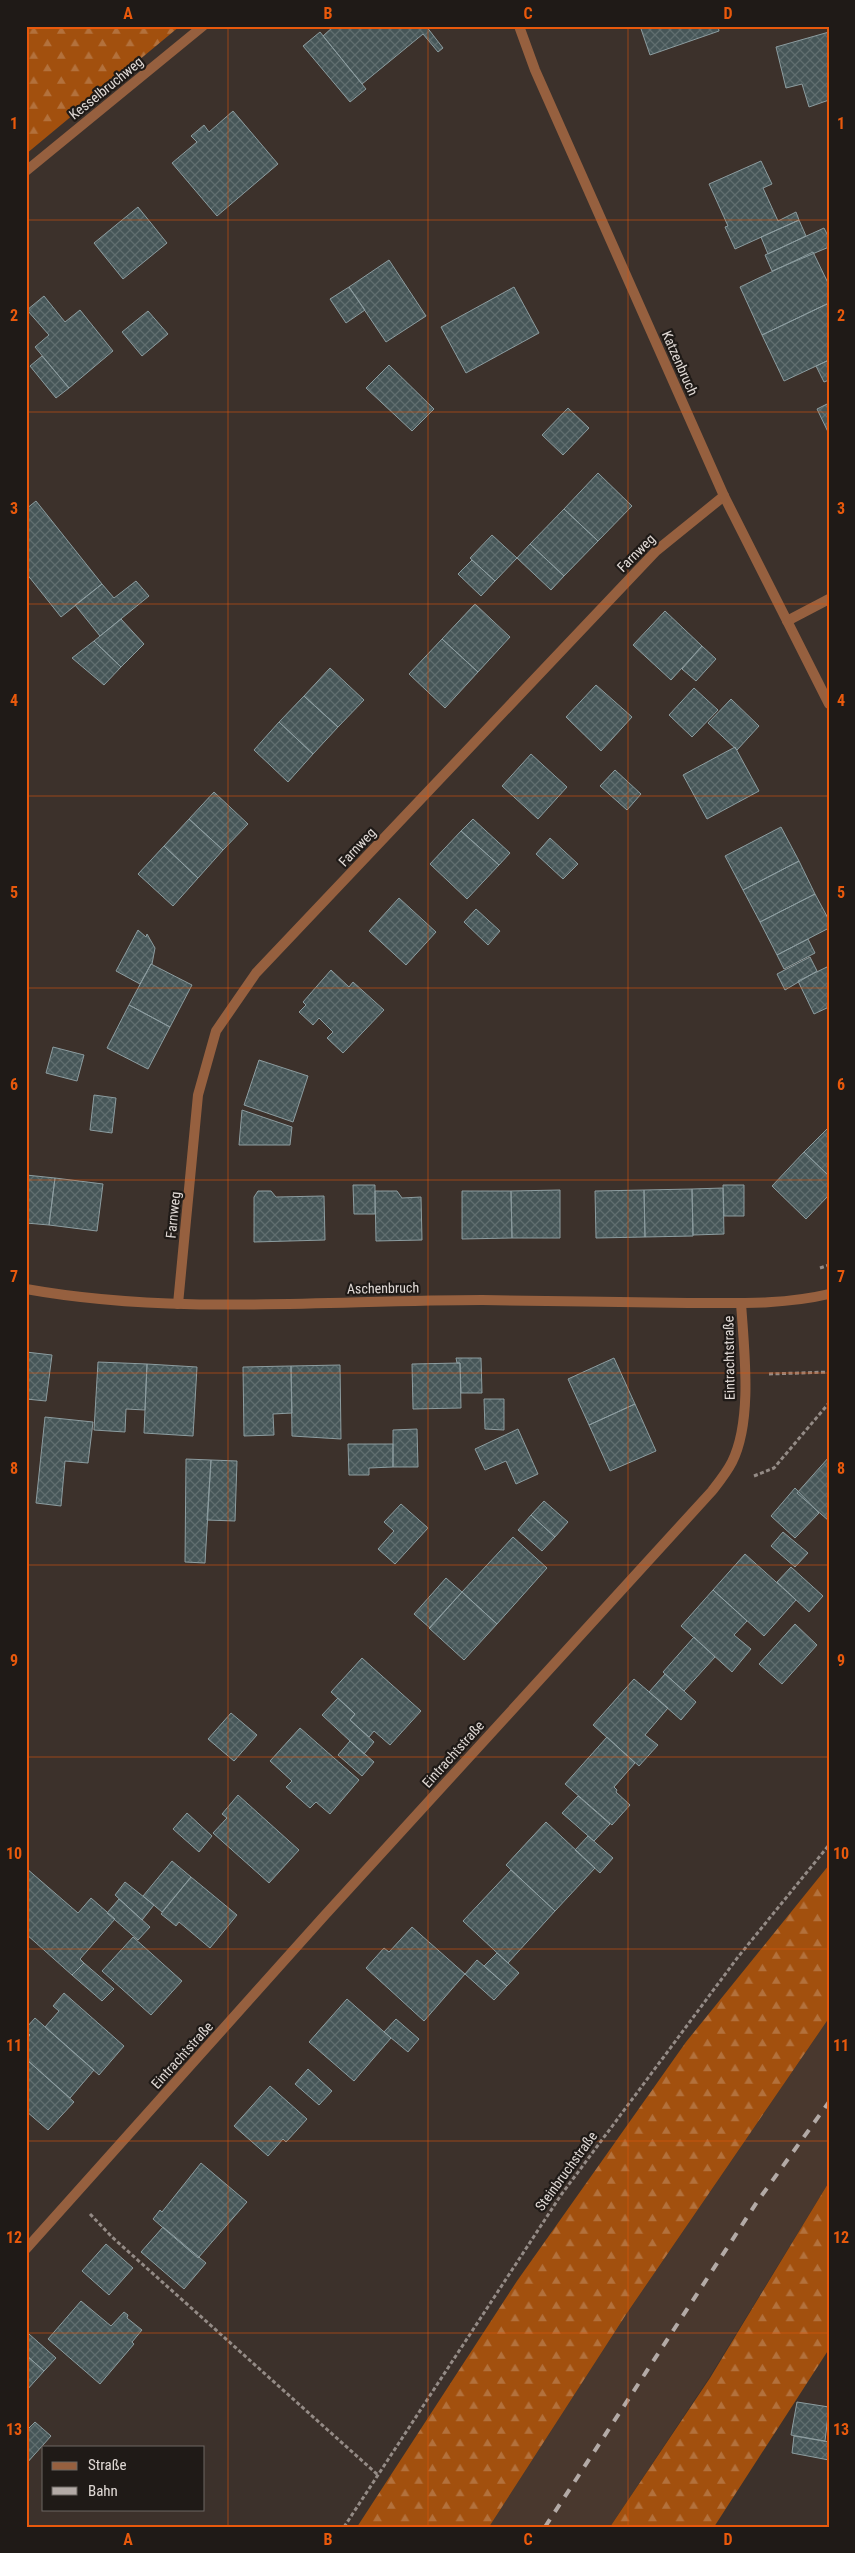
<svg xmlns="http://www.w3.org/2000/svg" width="855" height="2553" viewBox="0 0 855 2553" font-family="'Roboto Condensed',sans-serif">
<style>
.built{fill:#49382e}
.forest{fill:url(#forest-firs)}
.building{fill:url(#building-cross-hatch);stroke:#8c9c9f}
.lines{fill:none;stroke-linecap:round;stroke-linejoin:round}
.path{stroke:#948b86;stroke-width:3;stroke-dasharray:4 2.5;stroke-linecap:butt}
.service{stroke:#96603f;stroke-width:10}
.minor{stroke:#96603f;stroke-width:10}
.tertiary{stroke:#96603f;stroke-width:10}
.rail{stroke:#b3aaa6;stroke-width:4;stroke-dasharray:9 9;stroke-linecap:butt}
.grid{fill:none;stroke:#e8590c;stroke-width:1;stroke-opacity:0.55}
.labels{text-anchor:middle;stroke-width:4.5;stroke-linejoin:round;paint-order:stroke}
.street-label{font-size:14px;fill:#e0d9d5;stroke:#1f1a17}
.neatline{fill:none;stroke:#e8590c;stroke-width:2}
.grid-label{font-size:16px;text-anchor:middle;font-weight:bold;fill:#e8590c}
</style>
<defs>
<pattern id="forest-firs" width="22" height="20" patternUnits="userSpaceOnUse" patternTransform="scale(1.25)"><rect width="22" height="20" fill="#a2500e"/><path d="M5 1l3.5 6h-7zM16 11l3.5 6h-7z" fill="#b3713c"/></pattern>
<pattern id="building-cross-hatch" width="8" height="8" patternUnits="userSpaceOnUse" patternTransform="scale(1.25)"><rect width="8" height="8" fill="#465658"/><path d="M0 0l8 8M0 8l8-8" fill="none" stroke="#606e6f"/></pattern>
</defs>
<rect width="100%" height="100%" fill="#3c312b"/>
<path class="built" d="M 829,2018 L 829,2182 L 709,2378 L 610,2527 L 489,2527 L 627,2313 Z"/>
<path class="forest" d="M 26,26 L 180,26 L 26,154 Z
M 829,1865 L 829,2018 L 627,2313 L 489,2527 L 357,2527 L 517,2281 L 686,2042 Z
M 829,2182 L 829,2349 L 714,2527 L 610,2527 L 710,2378 Z"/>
<path class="building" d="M 334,26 L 426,26 L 443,48 L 438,52 L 423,34 L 362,84 L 323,36 Z
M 640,26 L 718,26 L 719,31 L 650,55 Z
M 320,32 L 366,89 L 350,102 L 303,46 Z
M 829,32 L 829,100 L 809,107 L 802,84 L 786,88 L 776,47 Z
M 233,111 L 278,164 L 217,216 L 172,163 L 197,142 L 191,136 L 204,125 L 209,132 Z
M 761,161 L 772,184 L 763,188 L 778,221 L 796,212 L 799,220 L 735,249 L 725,227 L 728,226 L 709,184 Z
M 138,207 L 167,243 L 123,279 L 94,243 Z
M 799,220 L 806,236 L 768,254 L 761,237 Z
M 824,228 L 829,238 L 829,247 L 772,271 L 765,255 Z
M 813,252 L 829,285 L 829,303 L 762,335 L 740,287 Z
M 389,260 L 426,316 L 386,342 L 349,287 Z
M 349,287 L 365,310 L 346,323 L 330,299 Z
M 514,287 L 539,333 L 466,373 L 441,327 Z
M 44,296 L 65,322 L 80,310 L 113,351 L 69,388 L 35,347 L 49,335 L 27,310 Z
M 829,303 L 829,360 L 784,381 L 762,335 Z
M 148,311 L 168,334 L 142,356 L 122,332 Z
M 42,356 L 69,388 L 56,398 L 30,366 Z
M 829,360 L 829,380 L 824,382 L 816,366 Z
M 389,365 L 434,409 L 412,431 L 366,388 Z
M 829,403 L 829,434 L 817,409 Z
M 568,408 L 589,428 L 563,455 L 542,435 Z
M 598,473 L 632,506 L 598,541 L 564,509 Z
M 36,501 L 102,584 L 61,617 L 26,573 L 26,509 Z
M 564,509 L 598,541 L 564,576 L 530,544 Z
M 492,535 L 517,558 L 495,581 L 470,558 Z
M 530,544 L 564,576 L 551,590 L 517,558 Z
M 472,560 L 495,581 L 481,596 L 458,574 Z
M 136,581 L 149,596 L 100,636 L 75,605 L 102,584 L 114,598 Z
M 475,604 L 510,637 L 478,672 L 442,639 Z
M 665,611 L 702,646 L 671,680 L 633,645 Z
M 121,619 L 144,644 L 121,667 L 94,641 Z
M 442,639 L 478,672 L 445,708 L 409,674 Z
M 94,641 L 121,667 L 104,685 L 72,658 Z
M 702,646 L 716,659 L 696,681 L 682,669 Z
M 330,668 L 364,700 L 338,727 L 304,696 Z
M 596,685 L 632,717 L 601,751 L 566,717 Z
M 694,688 L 718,710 L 692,737 L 669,715 Z
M 304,696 L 338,727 L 313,754 L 279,722 Z
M 731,699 L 759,726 L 737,750 L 708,723 Z
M 279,722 L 313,754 L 288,782 L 254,750 Z
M 735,747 L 759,791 L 707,819 L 683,775 Z
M 531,754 L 567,787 L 538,819 L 502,786 Z
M 615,770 L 641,794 L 627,810 L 600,786 Z
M 214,792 L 248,824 L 223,850 L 189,819 Z
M 189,819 L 223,850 L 198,878 L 164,846 Z
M 473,819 L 510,853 L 499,865 L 461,831 Z
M 781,827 L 799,861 L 743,890 L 725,856 Z
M 461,831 L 499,865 L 467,899 L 430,864 Z
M 550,838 L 578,864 L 563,879 L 536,854 Z
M 164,846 L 198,878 L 173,906 L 138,874 Z
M 799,861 L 815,894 L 760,922 L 743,890 Z
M 815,894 L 829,920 L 829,928 L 777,955 L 760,922 Z
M 399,898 L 436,932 L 406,965 L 369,931 Z
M 476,909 L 500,931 L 488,945 L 464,922 Z
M 138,930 L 146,937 L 147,934 L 155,948 L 152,964 L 151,964 L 140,984 L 116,971 Z
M 808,939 L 815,953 L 784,969 L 777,955 Z
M 810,957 L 817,971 L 785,990 L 777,974 Z
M 151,964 L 192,985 L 170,1027 L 129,1005 Z
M 829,966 L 829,1007 L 814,1014 L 798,981 Z
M 331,970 L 349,987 L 353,982 L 384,1010 L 343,1053 L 327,1038 L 333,1032 L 319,1018 L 313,1025 L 299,1012 L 306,1005 L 303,1002 Z
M 129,1005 L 170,1027 L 148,1069 L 107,1048 Z
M 53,1047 L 84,1055 L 77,1081 L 46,1073 Z
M 259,1060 L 308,1076 L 293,1122 L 244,1105 Z
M 94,1095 L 116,1098 L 112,1133 L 90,1130 Z
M 242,1110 L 292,1127 L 290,1145 L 239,1145 Z
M 829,1127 L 829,1176 L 804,1152 Z
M 804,1152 L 829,1176 L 829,1195 L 806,1219 L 772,1186 Z
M 26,1175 L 55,1178 L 49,1225 L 26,1223 Z
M 55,1178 L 103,1184 L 97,1231 L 49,1225 Z
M 353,1185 L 375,1185 L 375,1214 L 354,1214 Z
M 723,1185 L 744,1185 L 744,1216 L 724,1216 Z
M 723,1188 L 724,1234 L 693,1235 L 692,1189 Z
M 692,1189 L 693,1236 L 645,1237 L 644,1190 Z
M 560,1190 L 560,1238 L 512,1238 L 511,1191 Z
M 644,1190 L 645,1237 L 596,1238 L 595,1191 Z
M 258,1191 L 271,1191 L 276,1197 L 324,1196 L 325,1240 L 254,1242 L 254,1197 Z
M 375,1191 L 397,1191 L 402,1198 L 421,1197 L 422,1240 L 376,1241 Z
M 462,1191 L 511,1191 L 512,1238 L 462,1239 Z
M 26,1352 L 52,1355 L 46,1401 L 26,1399 Z
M 456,1358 L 481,1358 L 482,1393 L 461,1393 L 460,1363 L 457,1363 Z
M 614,1358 L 635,1404 L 589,1425 L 568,1379 Z
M 98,1362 L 147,1364 L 145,1410 L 126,1409 L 125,1432 L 94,1430 Z
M 460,1363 L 461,1408 L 413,1409 L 412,1364 Z
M 147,1364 L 197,1367 L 193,1436 L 144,1433 Z
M 340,1365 L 341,1439 L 292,1436 L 291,1366 Z
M 291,1366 L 292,1413 L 273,1414 L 274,1435 L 244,1436 L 243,1367 Z
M 484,1399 L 504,1399 L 504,1430 L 485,1429 Z
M 635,1404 L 656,1451 L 610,1471 L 589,1425 Z
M 45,1417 L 93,1422 L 88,1463 L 65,1461 L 61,1506 L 36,1503 Z
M 417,1429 L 418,1467 L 393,1467 L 393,1430 Z
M 518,1429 L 538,1474 L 516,1484 L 506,1461 L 485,1470 L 475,1449 Z
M 348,1444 L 393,1444 L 393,1467 L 369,1468 L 369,1475 L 349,1475 Z
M 829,1457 L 829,1521 L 797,1493 Z
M 186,1459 L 211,1460 L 205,1563 L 185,1562 Z
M 211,1460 L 237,1461 L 235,1521 L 207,1520 Z
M 795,1488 L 819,1513 L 795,1538 L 771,1516 Z
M 544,1501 L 568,1522 L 555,1537 L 531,1515 Z
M 401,1504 L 428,1528 L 395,1564 L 378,1549 L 394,1531 L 384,1522 Z
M 531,1515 L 555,1537 L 542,1551 L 518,1530 Z
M 783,1532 L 808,1553 L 795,1567 L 771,1546 Z
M 513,1537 L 547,1568 L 497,1624 L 462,1592 Z
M 745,1554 L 796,1600 L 764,1636 L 713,1590 Z
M 791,1567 L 823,1596 L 809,1612 L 777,1582 Z
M 446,1578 L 462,1592 L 430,1628 L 414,1614 Z
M 713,1590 L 747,1621 L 734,1635 L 751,1649 L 732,1672 L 681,1626 Z
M 462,1592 L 497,1624 L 464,1660 L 429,1628 Z
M 795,1624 L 817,1645 L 782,1684 L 759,1664 Z
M 694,1637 L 715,1657 L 684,1691 L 663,1672 Z
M 362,1658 L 421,1711 L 390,1745 L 374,1731 L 369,1737 L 350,1720 L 355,1714 L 331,1692 Z
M 665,1674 L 696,1702 L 681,1720 L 649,1692 Z
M 634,1679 L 668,1708 L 645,1735 L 658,1745 L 639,1766 L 593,1725 Z
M 338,1698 L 355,1714 L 350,1720 L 374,1742 L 364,1754 L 322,1715 Z
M 231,1713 L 257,1735 L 234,1761 L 208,1739 Z
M 300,1728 L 359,1780 L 330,1814 L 316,1802 L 310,1808 L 286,1787 L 292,1781 L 270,1761 Z
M 607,1737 L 635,1763 L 614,1787 L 617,1790 L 616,1792 L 630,1805 L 612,1825 L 565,1784 Z
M 350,1741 L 374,1762 L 362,1776 L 338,1755 Z
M 238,1795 L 299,1850 L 269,1883 L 213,1833 L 227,1818 L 222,1814 Z
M 578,1796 L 610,1824 L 594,1841 L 562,1813 Z
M 187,1813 L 212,1836 L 199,1852 L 173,1829 Z
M 546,1822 L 595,1868 L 555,1911 L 506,1865 Z
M 588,1836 L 613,1858 L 600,1873 L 575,1850 Z
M 172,1861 L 191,1877 L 162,1912 L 143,1896 Z
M 26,1868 L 78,1913 L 91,1898 L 115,1919 L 80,1959 L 84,1963 L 72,1975 L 26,1934 Z
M 511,1870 L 555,1911 L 508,1963 L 463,1921 Z
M 191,1877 L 237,1915 L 210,1948 L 179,1922 L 176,1926 L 161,1914 Z
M 125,1882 L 154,1905 L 142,1920 L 115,1895 Z
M 119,1899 L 150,1927 L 138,1940 L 107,1913 Z
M 412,1927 L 465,1974 L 424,2021 L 366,1968 L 384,1948 L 389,1952 Z
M 133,1937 L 182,1981 L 151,2015 L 102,1971 Z
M 497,1953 L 519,1973 L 507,1986 L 484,1966 Z
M 477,1960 L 507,1986 L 494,2000 L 465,1974 Z
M 84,1963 L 114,1989 L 102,2001 L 72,1975 Z
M 64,1993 L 124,2046 L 99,2075 L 45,2027 L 59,2011 L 53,2006 Z
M 347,1999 L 391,2038 L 354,2081 L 309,2042 Z
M 35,2018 L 94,2070 L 70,2098 L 26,2059 L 26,2040 L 30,2035 L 26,2031 L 26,2028 Z
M 396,2019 L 419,2039 L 408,2052 L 384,2032 Z
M 26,2059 L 74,2102 L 48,2130 L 26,2111 Z
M 308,2069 L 332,2091 L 319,2105 L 295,2084 Z
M 270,2086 L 307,2119 L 286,2142 L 283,2139 L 268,2156 L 234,2126 Z
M 201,2163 L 247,2202 L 198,2258 L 153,2219 L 160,2210 L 162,2212 Z
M 163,2227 L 206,2263 L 184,2289 L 141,2252 Z
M 106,2244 L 133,2268 L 109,2295 L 82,2271 Z
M 81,2301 L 111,2326 L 124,2312 L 128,2315 L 127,2318 L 142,2330 L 132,2342 L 134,2344 L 100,2384 L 48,2339 Z
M 29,2334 L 56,2358 L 44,2371 L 26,2355 L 26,2337 Z
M 26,2355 L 44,2371 L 26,2391 Z
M 797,2402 L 829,2407 L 825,2441 L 791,2435 Z
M 35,2422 L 51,2436 L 26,2464 L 26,2431 Z
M 794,2436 L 829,2442 L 829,2460 L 792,2453 Z"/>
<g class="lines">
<path class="path" d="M 820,1268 L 829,1265
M 769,1374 L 829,1372
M 754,1476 L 774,1468 L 829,1403
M 90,2214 L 112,2237 L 378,2475
M 344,2527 L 561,2195 L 738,1957 L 829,1845"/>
<path class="service" d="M 787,621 L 829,599"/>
<path class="minor" d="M 26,171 L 203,26
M 178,1304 L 198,1095 L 216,1031 L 256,973 L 656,551 L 724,496
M 26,2249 L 325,1915 L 712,1491 C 719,1482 727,1472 732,1462 C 753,1420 744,1349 741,1303"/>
<path class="tertiary" d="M 519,26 L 535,70 L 724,496 L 829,704
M 26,1289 C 176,1316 331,1300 482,1300 C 551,1301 619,1302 688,1303 C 734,1303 783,1305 829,1294"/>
<path class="rail" d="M 545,2527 L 757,2202 L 829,2102"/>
</g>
<path class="grid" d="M 228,26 L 228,2527M 428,26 L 428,2527M 628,26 L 628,2527M 26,220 L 829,220M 26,412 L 829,412M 26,604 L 829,604M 26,796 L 829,796M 26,988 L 829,988M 26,1180 L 829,1180M 26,1373 L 829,1373M 26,1565 L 829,1565M 26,1757 L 829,1757M 26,1949 L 829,1949M 26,2141 L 829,2141M 26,2333 L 829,2333"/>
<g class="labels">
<g class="street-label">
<text transform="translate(106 88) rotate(-39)" y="5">Kesselbruchweg</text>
<text transform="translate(680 363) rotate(66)" y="5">Katzenbruch</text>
<text transform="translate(636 553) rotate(-45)" y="5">Farnweg</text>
<text transform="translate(357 847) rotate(-47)" y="5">Farnweg</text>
<text transform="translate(173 1215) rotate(-84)" y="5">Farnweg</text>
<text transform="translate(383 1288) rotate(-1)" y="5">Aschenbruch</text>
<text transform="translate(729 1358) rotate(-91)" y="5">Eintrachtstraße</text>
<text transform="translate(453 1754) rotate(-48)" y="5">Eintrachtstraße</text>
<text transform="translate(182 2055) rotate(-48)" y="5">Eintrachtstraße</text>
<text transform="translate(566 2171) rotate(-54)" y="5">Steinbruchstraße</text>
</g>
</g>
<rect width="855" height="2553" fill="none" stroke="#1f1a17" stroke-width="55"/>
<rect x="42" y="2446" width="162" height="65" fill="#1f1a17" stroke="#6c6663"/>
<rect x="52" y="2462" width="25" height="8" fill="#96603f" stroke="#6c6663"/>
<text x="88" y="2470" font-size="15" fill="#e0d9d5">Straße</text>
<rect x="52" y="2487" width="25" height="8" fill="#b3aaa6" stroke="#6c6663"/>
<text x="88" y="2496" font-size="15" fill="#e0d9d5">Bahn</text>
<rect x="28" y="28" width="800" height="2498" class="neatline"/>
<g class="grid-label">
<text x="128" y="19">A</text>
<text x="328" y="19">B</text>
<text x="528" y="19">C</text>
<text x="728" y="19">D</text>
<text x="14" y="129">1</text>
<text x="841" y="129">1</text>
<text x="14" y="321">2</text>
<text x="841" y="321">2</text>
<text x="14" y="514">3</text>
<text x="841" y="514">3</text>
<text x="14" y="706">4</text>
<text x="841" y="706">4</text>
<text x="14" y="898">5</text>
<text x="841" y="898">5</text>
<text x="14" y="1090">6</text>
<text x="841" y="1090">6</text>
<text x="14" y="1282">7</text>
<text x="841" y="1282">7</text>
<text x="14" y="1474">8</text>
<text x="841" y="1474">8</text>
<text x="14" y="1666">9</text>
<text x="841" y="1666">9</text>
<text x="14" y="1859">10</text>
<text x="841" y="1859">10</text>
<text x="14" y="2051">11</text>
<text x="841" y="2051">11</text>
<text x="14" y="2243">12</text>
<text x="841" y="2243">12</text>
<text x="14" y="2435">13</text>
<text x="841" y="2435">13</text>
<text x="128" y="2545">A</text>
<text x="328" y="2545">B</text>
<text x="528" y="2545">C</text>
<text x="728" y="2545">D</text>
</g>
</svg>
